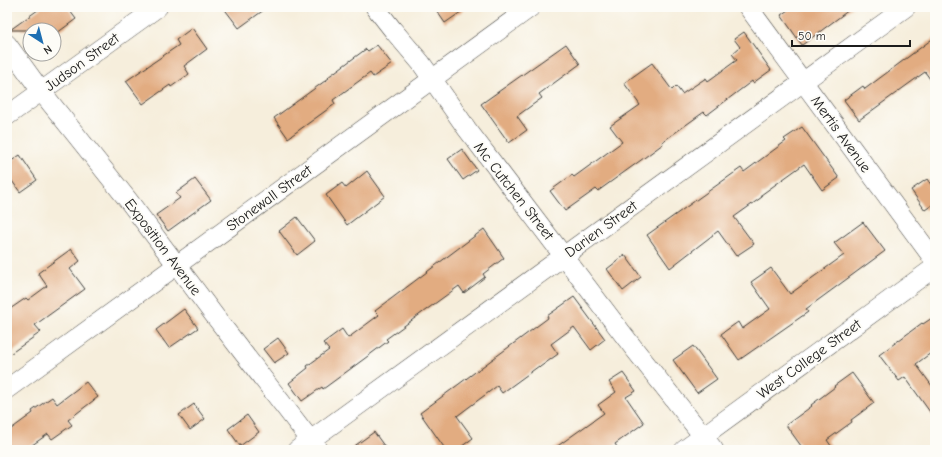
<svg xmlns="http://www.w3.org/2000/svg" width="942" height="457" viewBox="0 0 942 457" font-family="'Comic Neue',sans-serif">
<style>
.building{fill:#e2ac81}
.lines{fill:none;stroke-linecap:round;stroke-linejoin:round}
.street-casing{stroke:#3d3c39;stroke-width:20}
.street{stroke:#fff;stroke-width:19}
.labels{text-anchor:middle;stroke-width:4;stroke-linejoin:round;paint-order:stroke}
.street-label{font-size:15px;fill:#1c1c1c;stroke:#fdfcf7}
</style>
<rect width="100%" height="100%" fill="#fdfcf7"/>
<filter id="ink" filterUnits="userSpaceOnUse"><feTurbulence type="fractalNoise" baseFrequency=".025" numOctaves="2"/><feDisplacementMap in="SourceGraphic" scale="8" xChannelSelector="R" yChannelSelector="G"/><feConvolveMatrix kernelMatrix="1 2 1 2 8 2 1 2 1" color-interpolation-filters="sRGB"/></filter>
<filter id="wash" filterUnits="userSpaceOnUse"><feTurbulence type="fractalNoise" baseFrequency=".012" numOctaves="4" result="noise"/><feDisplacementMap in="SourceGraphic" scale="16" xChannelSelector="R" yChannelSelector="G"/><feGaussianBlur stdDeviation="0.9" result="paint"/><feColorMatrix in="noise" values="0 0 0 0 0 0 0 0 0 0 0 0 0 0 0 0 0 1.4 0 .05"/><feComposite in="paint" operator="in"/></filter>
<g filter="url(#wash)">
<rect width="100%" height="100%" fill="#f6eedc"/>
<g id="blocks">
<path class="building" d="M 42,7 L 67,7 L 76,19 L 57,33 L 55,30 L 10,30 Z
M 223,7 L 268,7 L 239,28 Z
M 434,7 L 468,7 L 445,23 Z
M 792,7 L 853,7 L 802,45 L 781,15 Z
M 192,28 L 207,49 L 184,66 L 189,74 L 171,87 L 170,85 L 143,104 L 126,81 L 179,45 L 176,40 Z
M 744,32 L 771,70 L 753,83 L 752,81 L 707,115 L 704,112 L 662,142 L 663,144 L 637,163 L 598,191 L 596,189 L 565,211 L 550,191 L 572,175 L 574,177 L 622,142 L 610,126 L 640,105 L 624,83 L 652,63 L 672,90 L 676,86 L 682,94 L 706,78 L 708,81 L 737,60 L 732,54 L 740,47 L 734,39 Z
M 935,37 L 935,86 L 925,72 L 859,120 L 844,100 L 863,86 L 865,89 Z
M 566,44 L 580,64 L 539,94 L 542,98 L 517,116 L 527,130 L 509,143 L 481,104 Z
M 377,45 L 392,64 L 373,77 L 370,73 L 333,100 L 335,104 L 288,138 L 274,118 L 329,78 L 328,77 L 366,49 L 368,51 Z
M 802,127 L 839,178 L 822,190 L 804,164 L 761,195 L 762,197 L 734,217 L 754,244 L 736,256 L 718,231 L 670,268 L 647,235 L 741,168 L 744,172 L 786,141 L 784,139 Z
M 462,149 L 477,170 L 463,180 L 448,159 Z
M 20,155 L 37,180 L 20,192 L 7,174 L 7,164 Z
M 367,171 L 385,196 L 347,225 L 326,195 L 342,183 L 346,188 Z
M 195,179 L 211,200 L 168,231 L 156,215 L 180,198 L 176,193 Z
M 927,179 L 935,190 L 935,203 L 925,210 L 911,190 Z
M 297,217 L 315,241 L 297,255 L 279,231 Z
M 863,222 L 885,251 L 806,309 L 808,312 L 739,360 L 721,334 L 738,322 L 742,329 L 770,309 L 751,282 L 771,268 L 790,294 L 844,255 L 834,243 Z
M 484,229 L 504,258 L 483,274 L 485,277 L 464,293 L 459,286 L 386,339 L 388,341 L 364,359 L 323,389 L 322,387 L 302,401 L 289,383 L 308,368 L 307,366 L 329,350 L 323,343 L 342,329 L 348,338 L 379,315 L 375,311 Z
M 71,249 L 80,261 L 70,269 L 85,289 L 35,325 L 41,332 L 7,356 L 7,311 L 26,298 L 28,300 L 47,286 L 38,273 Z
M 625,255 L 641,277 L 623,291 L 607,269 Z
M 574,297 L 605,339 L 591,350 L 574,327 L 551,344 L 558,354 L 540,367 L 539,366 L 502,393 L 497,386 L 457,416 L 473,438 L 457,450 L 446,450 L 420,413 L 548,318 L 547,316 Z
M 184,309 L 198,328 L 169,348 L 156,330 Z
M 935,316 L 935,350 L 916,364 L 935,390 L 935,419 L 905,377 L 899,381 L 879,355 L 922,323 L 923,324 Z
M 278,338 L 289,353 L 274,363 L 263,349 Z
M 693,346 L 717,379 L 697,393 L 673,360 Z
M 623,373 L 636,391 L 626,397 L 644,423 L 615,444 L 619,450 L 552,450 L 604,413 L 598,405 L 616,392 L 609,382 Z
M 852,373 L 874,403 L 851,420 L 852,422 L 827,440 L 834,450 L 804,450 L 786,425 L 812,406 L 811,405 L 835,387 L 834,386 Z
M 86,382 L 98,397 L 68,420 L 72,425 L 52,439 L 48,434 L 25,450 L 7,450 L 7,432 L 33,413 L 32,411 L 52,397 L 57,404 Z
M 194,404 L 205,419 L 190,430 L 179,415 Z
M 247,415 L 259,432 L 240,446 L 228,429 Z
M 374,432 L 387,450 L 349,450 Z"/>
</g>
</g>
<g filter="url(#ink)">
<use href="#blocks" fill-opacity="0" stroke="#3d3c39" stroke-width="1"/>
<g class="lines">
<defs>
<path id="street" d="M 375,7 L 393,30 L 421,63 L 467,129 L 632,346 L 714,450
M 748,7 L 935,261
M 7,44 L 41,91 L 128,200 L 214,315 L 318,450
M 7,116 L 158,7
M 7,389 L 531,7
M 297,450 L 906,7
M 684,450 L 935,267"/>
</defs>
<use href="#street" class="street-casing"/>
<use href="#street" class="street"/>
</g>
</g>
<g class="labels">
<g class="street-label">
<text transform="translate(82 62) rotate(-36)" y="5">Judson Street</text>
<text transform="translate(841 134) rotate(54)" y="5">Mertis Avenue</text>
<text transform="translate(514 191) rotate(52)" y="5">Mc Cutchen Street</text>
<text transform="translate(269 198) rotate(-36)" y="5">Stonewall Street</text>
<text transform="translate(601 229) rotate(-36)" y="5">Darien Street</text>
<text transform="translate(163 247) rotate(53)" y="5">Exposition Avenue</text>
<text transform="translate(809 359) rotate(-36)" y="5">West College Street</text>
</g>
</g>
<rect width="942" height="457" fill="none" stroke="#fdfcf7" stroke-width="24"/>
<g transform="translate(42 42) rotate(144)"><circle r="19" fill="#fdfcf7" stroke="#a3a29f"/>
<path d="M0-3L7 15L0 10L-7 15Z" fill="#1f6fb2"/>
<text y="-6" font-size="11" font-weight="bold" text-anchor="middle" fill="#1c1c1c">N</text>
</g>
<path d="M792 40v6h118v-6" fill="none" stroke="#1c1c1c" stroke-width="2"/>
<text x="798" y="40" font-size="12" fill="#1c1c1c" stroke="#fdfcf7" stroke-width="3" paint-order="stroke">50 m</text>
</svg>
